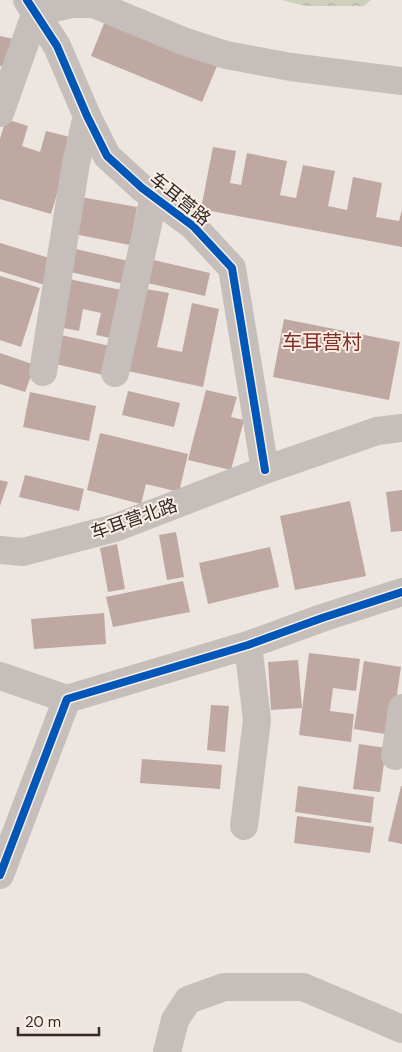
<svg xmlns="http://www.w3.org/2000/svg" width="402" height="1052" viewBox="0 0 402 1052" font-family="'DM Sans','Noto Sans SC',sans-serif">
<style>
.forest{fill:url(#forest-crowns)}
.building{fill:#bfa7a2}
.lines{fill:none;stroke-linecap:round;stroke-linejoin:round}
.minor{stroke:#c5beba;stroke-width:28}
.cycleway-casing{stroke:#f9efe7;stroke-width:11}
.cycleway{stroke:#0057b8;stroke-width:8}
.labels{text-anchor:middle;stroke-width:4;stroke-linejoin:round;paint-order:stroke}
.street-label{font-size:18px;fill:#352a28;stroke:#f9efe7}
.quarter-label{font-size:20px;fill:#822f24;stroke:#f9efe7}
</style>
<defs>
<pattern id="forest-crowns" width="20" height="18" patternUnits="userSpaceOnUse" patternTransform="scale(1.25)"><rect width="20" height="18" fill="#cfd0bb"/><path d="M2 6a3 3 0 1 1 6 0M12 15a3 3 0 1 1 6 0" fill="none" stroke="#b2b3a1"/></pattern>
</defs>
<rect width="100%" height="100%" fill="#ece5e0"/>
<path class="forest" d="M 281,0 L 371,0 L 364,6 L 306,6 Z"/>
<path class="building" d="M 105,21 L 217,66 L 202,102 L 91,56 Z
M 0,36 L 14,39 L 6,67 L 0,66 Z
M 6,119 L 28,126 L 22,146 L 40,152 L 46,131 L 74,138 L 51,214 L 0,199 L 0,139 Z
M 213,147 L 236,151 L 230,183 L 241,185 L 247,153 L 287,161 L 280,195 L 296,198 L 303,165 L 335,171 L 328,206 L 347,210 L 353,177 L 382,183 L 376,217 L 399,221 L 402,210 L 402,247 L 201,209 Z
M 81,197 L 137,207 L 130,245 L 74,234 Z
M 0,243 L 56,260 L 48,286 L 0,271 Z
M 71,248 L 133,262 L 128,285 L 66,271 Z
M 149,259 L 210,273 L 205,296 L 143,282 Z
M 0,276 L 40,288 L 21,347 L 0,340 Z
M 69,279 L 126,291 L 116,339 L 96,335 L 101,313 L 83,309 L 79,331 L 58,327 Z
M 140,288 L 169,293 L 157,347 L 182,352 L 192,303 L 219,309 L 203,387 L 123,370 Z
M 284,319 L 400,342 L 389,400 L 273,377 Z
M 57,334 L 114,347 L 108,376 L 51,363 Z
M 0,353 L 35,365 L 25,392 L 0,384 Z
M 206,390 L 237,397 L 231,417 L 244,420 L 231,470 L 188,460 Z
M 128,391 L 180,403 L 174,427 L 122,415 Z
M 30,392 L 96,406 L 89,441 L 23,427 Z
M 100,433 L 188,454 L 179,492 L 146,484 L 141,504 L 87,490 Z
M 25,475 L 84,489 L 79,511 L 19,497 Z
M 0,480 L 8,482 L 0,506 Z
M 402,490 L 402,531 L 391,532 L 386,492 Z
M 350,501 L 366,576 L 295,590 L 280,516 Z
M 176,532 L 184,577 L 167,580 L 159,535 Z
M 117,544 L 125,589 L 108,592 L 100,548 Z
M 270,547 L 279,587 L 208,604 L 199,563 Z
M 183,581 L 190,612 L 113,627 L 106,597 Z
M 104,613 L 106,644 L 34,649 L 31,619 Z
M 309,653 L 360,659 L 356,691 L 333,688 L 330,711 L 354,714 L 351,742 L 299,735 Z
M 298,660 L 302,708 L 271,710 L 268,662 Z
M 364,661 L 401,667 L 391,735 L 354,729 Z
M 211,705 L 229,706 L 225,752 L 207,750 Z
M 359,744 L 386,748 L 380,792 L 353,789 Z
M 142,759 L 222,765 L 220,789 L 140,783 Z
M 298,786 L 374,797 L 371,823 L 295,812 Z
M 401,786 L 402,786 L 402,844 L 388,841 Z
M 297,816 L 374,827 L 370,853 L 294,843 Z"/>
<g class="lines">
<path class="minor" d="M 27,0 L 57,46 L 87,116 L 107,156 L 142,188 L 193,226 L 232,268 L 265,470
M 0,113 L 36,12 L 72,4 L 94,4 L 183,41 L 226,55 L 291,67 L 402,81
M 43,372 L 76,163 L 87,116
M 115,373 L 154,197
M 0,550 L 23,552 L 115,528 L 265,470 L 377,431 L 402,428
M 0,676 L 67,699
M 395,756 L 402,708
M 244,826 L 257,720 L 248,645
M 0,875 L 67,699 L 248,645 L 322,618 L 402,592
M 167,1052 L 175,1020 L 188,1000 L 224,987 L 303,987 L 402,1029"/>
<defs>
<path id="cycleway" d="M 27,0 L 57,46 L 87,116 L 107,156 L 142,188 L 193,226 L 232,268 L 265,470
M 0,875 L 67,699 L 248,645 L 322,618 L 402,592"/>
</defs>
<use href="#cycleway" class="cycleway-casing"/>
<use href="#cycleway" class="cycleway"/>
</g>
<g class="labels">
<g class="street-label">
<text transform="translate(180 199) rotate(39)" y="6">车耳营路</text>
<text transform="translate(134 519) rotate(-19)" y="6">车耳营北路</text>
</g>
<g class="quarter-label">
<text x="322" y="349">车耳营村</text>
</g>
</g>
<path d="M18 1027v8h81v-8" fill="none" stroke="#352a28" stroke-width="2.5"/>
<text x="25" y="1027" font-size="15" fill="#352a28" stroke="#f9efe7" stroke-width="4" paint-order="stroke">20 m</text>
</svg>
